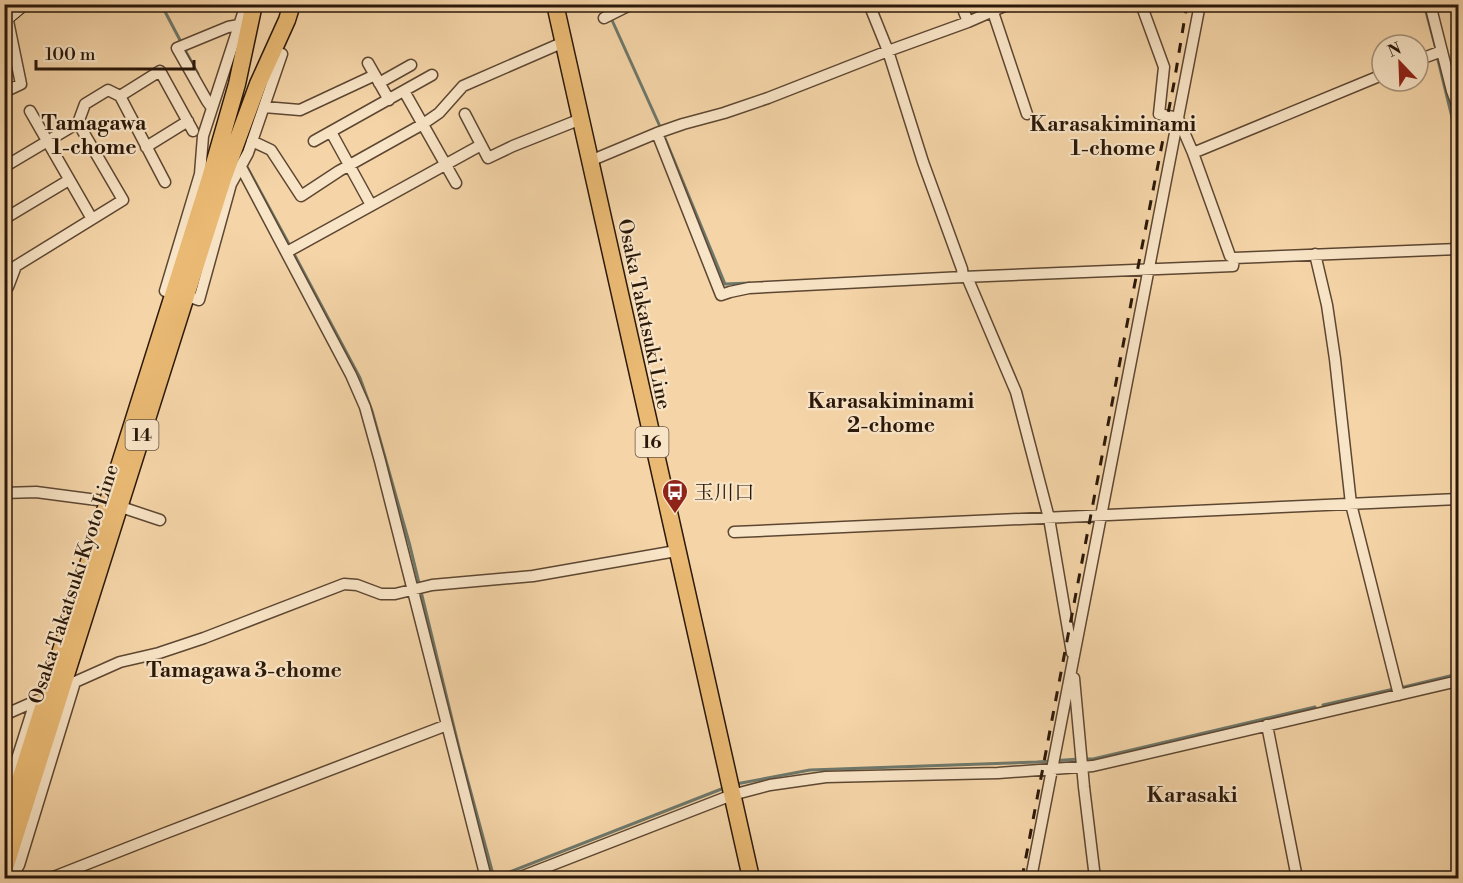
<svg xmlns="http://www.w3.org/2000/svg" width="1463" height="883" viewBox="0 0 1463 883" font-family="'Libre Bodoni','Noto Serif JP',serif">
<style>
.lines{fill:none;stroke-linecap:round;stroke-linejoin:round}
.stream{stroke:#6e786b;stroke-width:3}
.minor-casing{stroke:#5d4732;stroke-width:13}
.secondary-casing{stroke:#2a180a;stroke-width:17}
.primary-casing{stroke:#2a180a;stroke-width:19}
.minor{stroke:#f8e4c6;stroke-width:10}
.secondary{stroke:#f8e4c6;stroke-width:15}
.primary{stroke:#eaba74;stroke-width:16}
.rail{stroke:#2a180a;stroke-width:3;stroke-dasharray:10 10;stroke-linecap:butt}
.labels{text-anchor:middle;stroke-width:4.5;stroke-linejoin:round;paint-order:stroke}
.shield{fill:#f8e4c6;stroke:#685542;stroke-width:1.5}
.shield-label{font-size:18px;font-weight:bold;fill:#2a180a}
.street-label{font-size:20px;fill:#2a180a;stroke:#f8e4c6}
.poi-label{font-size:20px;fill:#2a180a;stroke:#f8e4c6;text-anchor:start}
.neighbourhood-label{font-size:21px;font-weight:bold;fill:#2a180a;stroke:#f8e4c6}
</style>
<rect width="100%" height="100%" fill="#f5d5a8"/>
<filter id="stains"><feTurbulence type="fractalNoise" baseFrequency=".00333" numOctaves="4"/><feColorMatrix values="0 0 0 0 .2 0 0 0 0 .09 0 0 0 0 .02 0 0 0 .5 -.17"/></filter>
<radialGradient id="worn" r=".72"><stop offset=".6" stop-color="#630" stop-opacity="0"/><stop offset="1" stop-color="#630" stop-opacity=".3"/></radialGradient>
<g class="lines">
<path class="stream" d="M 161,4 L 181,42
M 605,4 L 608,12
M 1424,4 L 1436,49
M 611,18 L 662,131 L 725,284 L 749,283
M 184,48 L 198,74
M 1437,56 L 1458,142
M 246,165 L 290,246
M 293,252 L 360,378 L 372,411 L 410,546 L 460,752 L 494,878
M 1400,688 L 1458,674
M 1323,705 L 1394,689
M 1085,759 L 1093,759 L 1315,707
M 736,784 L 810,770 L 1037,762 L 1079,759
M 494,878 L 724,788"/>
<defs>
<path id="minor" d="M 869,4 L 888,51 L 923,162 L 962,269 L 963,277
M 961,4 L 968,22
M 1141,4 L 1164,67 L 1159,114 L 1178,118 L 1193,153 L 1230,256 L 1234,258 L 1458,249
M 1430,4 L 1452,91 L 1458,107
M 993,12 L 1027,114
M 604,18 L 632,4
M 1418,60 L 1442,51
M 368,63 L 389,100
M 379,83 L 411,65
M 404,91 L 456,183
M 4,92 L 21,84 L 7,16
M 120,96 L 160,71 L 193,131
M 264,107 L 300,110 L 375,75
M 212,108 L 207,101 L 177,48 L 228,27 L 239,25
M 30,111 L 92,219
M 465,114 L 488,158 L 513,146 L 581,119
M 78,123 L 85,104 L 108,90 L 120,96 L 165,182
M 331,132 L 371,205
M 657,133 L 683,124 L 724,113 L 768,98 L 888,51 L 968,22 L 1009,4
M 252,141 L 271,150 L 301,196 L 339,171 L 423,124 L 439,113 L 463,86 L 564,42
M 314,141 L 432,75
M 146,147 L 188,121
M 1193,153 L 1382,75
M 590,161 L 657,133 L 721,295 L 730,292 L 749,288 L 963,277 L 1233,266 L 1234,258
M 4,167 L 78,123 L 123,200 L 16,266 L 8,287 L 4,289
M 241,167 L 351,375 L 365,407 L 380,461 L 486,878
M 4,219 L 69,180
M 287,252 L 481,145
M 1315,254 L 1327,305 L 1335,359 L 1351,504 L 1399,695
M 967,277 L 1016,392 L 1049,518 L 1072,653
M 169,292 L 165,291 L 200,174 L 203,136 L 246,4
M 193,298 L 199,300 L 231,184 L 248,153 L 282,54
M 4,493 L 36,492 L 97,500
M 127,509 L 160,520
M 734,532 L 1458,499
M 1074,678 L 1084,787 L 1095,878
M 4,715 L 38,700
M 1267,725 L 1297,878
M 4,800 L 35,702
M 12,878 L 19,865 L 75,682 L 120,662 L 159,653 L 204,638 L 344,584 L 357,585 L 381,594 L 395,594 L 432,585 L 533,576 L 676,551
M 51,878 L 163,834 L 447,725
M 518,878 L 732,795 L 770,785 L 826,777 L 998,773 L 1093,766 L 1458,681
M 1031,878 C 1088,587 1141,295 1200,4"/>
<path id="secondary" d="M 4,19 L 22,4"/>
<path id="primary" d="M 555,4 L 751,878
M 4,831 L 210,178 L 237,84 L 254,4
M 4,871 L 223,179 L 258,84 L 287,20 L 292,4"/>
</defs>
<use href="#minor" class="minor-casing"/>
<use href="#secondary" class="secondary-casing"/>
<use href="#primary" class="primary-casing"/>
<use href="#minor" class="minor"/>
<use href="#secondary" class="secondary"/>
<use href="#primary" class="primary"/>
<path class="rail" d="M 1022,878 L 1132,298 L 1174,83 L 1187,4"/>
</g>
<defs>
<symbol id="bus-pin" viewBox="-11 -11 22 30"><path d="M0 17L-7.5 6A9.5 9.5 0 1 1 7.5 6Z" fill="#8f2418" stroke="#f8e4c6"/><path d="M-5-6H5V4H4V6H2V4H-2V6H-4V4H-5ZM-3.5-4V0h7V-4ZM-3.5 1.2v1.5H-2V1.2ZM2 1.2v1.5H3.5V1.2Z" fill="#fff"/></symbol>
</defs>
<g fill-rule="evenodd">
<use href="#bus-pin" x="660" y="477" width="30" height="40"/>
</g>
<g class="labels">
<g class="shield">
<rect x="125.5" y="420" width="33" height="30" rx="4.5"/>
<rect x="635.5" y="427" width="33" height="30" rx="4.5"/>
</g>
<g class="shield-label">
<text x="142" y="441">14</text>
<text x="652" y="448">16</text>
</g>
<g class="street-label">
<text transform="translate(645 314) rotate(78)" y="7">Osaka Takatsuki Line</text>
<text transform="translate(73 584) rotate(-72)" y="7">Osaka Takatsuki Kyoto Line</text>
</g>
<g class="poi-label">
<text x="694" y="499">玉川口</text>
</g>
<g class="neighbourhood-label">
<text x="94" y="130">Tamagawa<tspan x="94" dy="24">1-chome</tspan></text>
<text x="1113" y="131">Karasakiminami<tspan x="1113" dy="24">1-chome</tspan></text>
<text x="891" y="408">Karasakiminami<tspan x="891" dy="24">2-chome</tspan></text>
<text x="244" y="677">Tamagawa 3-chome</text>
<text x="1192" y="802">Karasaki</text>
</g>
</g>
<rect width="1463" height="883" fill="none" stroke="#f5d5a8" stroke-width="24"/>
<rect x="6" y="6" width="1451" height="871" fill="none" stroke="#2a180a" stroke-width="3"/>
<rect x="12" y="12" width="1439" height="859" fill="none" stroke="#2a180a" stroke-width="1.5"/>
<g transform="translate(1400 63) rotate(337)"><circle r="28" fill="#f8e4c6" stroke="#a6927b" stroke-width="1.5"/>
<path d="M0-4.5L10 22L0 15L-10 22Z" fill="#8f2418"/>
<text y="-9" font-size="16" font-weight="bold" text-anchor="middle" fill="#2a180a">N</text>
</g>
<path d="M36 60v9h158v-9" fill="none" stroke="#2a180a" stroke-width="3"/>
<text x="45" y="60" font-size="18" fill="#2a180a" stroke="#f8e4c6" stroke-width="4.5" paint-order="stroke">100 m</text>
<rect width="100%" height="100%" filter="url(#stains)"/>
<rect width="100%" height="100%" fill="url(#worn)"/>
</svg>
